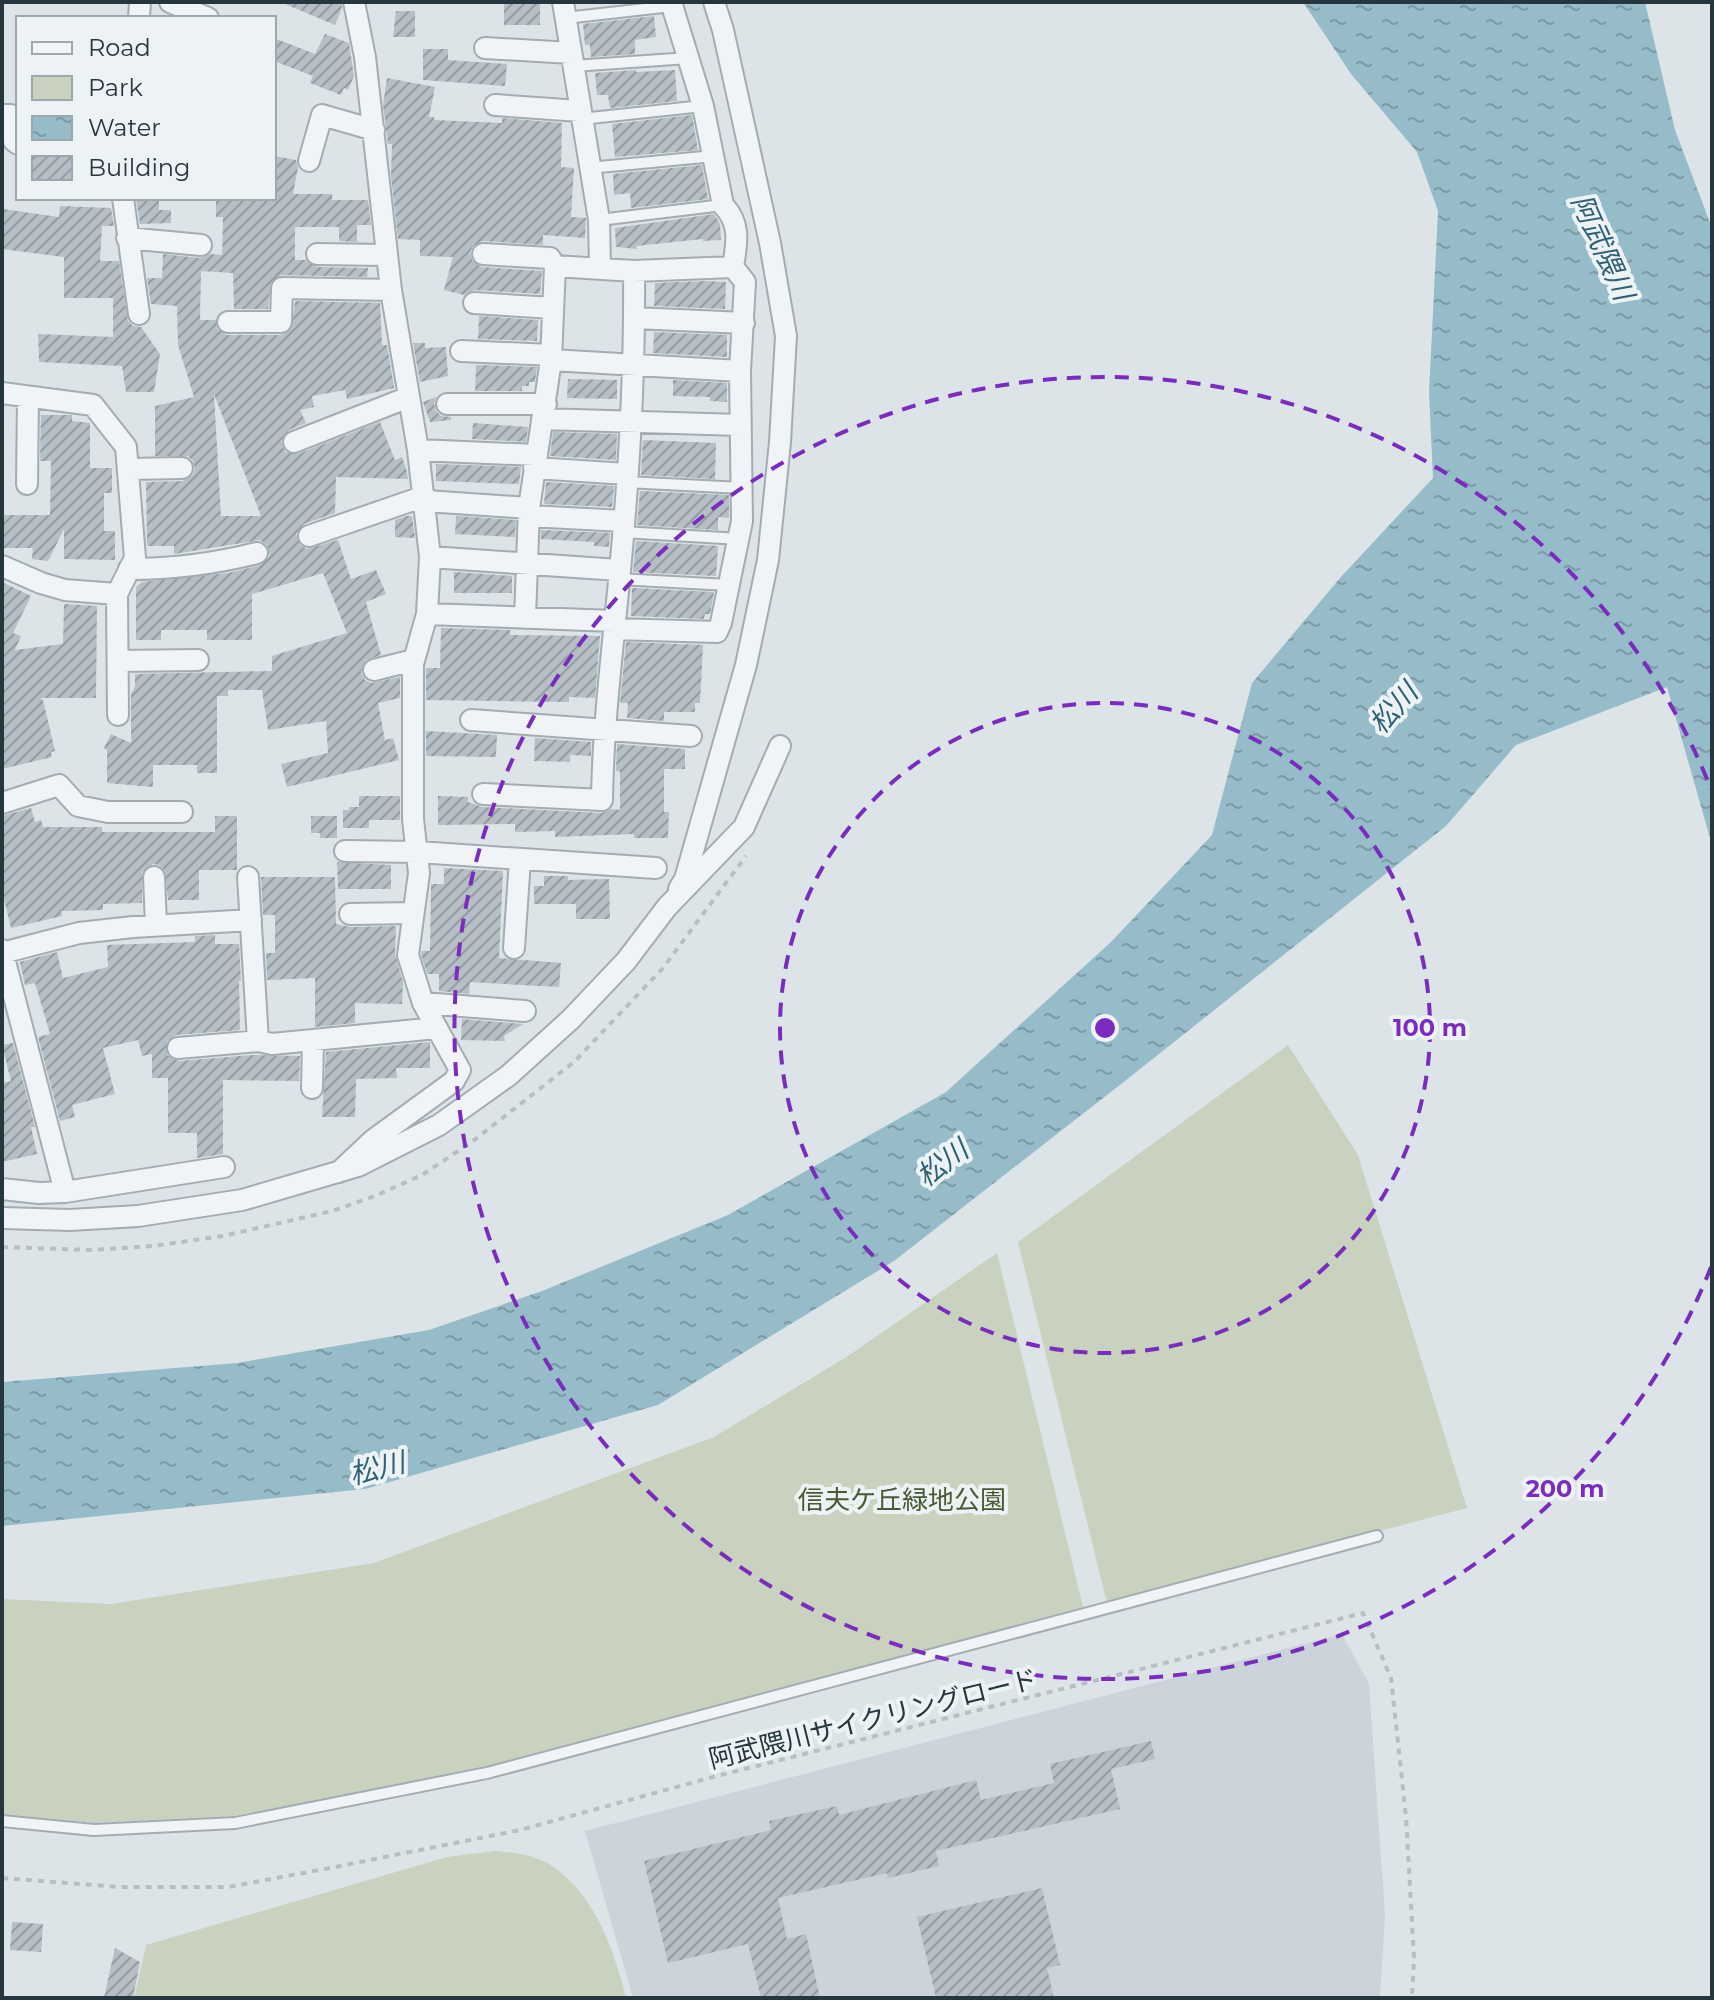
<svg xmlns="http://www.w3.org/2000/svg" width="1714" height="2000" viewBox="0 0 1714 2000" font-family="Montserrat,'Noto Sans JP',sans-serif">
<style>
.built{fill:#cbd4da}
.park{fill:#c8d2be}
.water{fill:url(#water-ripples)}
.building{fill:url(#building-hatch);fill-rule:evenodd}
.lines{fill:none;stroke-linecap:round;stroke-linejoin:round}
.lane-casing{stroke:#a2acb2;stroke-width:14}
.street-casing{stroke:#a2acb2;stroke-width:24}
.path{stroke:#b7bfc3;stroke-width:4;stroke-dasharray:6 6;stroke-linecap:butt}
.lane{stroke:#f0f4f6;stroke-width:10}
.street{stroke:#f0f4f6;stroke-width:20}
.ring{fill:none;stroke:#7b2cbf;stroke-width:4;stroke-dasharray:14 10}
.labels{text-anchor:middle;stroke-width:8;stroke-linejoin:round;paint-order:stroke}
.park-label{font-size:26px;fill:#455b33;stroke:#edf3f5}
.street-label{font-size:26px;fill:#26363f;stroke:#edf3f5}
.water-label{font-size:28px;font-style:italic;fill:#306074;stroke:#edf3f5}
.centre{fill:#7b2cbf;stroke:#edf3f5;stroke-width:4}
.ring-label{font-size:24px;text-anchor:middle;font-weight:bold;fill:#7b2cbf;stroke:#edf3f5;stroke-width:8;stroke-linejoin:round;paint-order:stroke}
</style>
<defs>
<pattern id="water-ripples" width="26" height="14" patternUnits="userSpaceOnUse" patternTransform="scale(2)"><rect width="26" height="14" fill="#97bcc9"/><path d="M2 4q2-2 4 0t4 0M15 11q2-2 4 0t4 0" fill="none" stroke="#7b9aa5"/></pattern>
<pattern id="building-hatch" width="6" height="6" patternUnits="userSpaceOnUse" patternTransform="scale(2)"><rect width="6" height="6" fill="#b5bfc5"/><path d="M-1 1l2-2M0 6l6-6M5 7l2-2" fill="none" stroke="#939ca1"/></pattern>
</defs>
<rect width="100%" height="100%" fill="#dde4e8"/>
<path class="built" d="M 1342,1634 L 1369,1684 L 1385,1916 L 1380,1998 L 633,1998 L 585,1831 Z"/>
<path class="park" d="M 1288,1045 L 1358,1155 L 1467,1508 L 1107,1603 L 1018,1242 Z
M 997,1253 L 1083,1607 L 485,1767 L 233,1816 L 93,1823 L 2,1814 L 2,1599 L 111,1604 L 374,1563 L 714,1437 L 848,1356 Z
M 495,1851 C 515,1853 538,1855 555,1868 C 596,1898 614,1950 626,1998 L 134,1998 L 146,1945 L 447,1857 Z"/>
<path class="water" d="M 1303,2 L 1645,2 L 1675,130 L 1712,228 L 1712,845 L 1667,687 L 1516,745 L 1446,826 L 1130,1077 L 894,1261 L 658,1405 L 365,1489 L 2,1526 L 2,1382 L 237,1363 L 429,1330 L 542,1291 L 728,1215 L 946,1092 L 1111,942 L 1212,835 L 1252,683 L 1340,578 L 1433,478 L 1429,392 L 1438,211 L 1417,152 L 1351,74 Z"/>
<path class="building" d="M 280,2 L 341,2 L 342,8 L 335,25 Z
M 504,2 L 540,2 L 540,25 L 504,25 Z
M 396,11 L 415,11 L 415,37 L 393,37 Z
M 654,16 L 656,37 L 635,40 L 635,54 L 591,57 L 590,45 L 585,45 L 583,24 Z
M 325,34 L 349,43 L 354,76 L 348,90 L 344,88 L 341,95 L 310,83 L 313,76 L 274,61 L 274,38 L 315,54 Z
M 423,49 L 448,49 L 448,60 L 507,64 L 505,86 L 423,80 Z
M 636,70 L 636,72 L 675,70 L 677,101 L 610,108 L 608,95 L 597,95 L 595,73 Z
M 387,78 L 435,87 L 429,117 L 434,117 L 434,120 L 502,123 L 502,118 L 562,123 L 561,167 L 574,168 L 571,217 L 586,218 L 585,238 L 543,235 L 543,245 L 483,241 L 473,246 L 470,252 L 472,260 L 481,267 L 542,271 L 540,294 L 475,290 L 464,295 L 444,290 L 453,257 L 420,256 L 420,240 L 398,239 L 391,176 L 392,144 L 388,144 L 383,105 Z
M 692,115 L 698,150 L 615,157 L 612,124 Z
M 274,156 L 296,160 L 298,168 L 293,194 L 332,194 L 332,200 L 368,200 L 371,225 L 357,225 L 357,242 L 339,241 L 339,227 L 295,227 L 295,260 L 306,260 L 317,267 L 368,268 L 367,277 L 281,275 L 271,282 L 268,309 L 234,309 L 233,273 L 201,271 L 200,320 L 216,320 L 217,329 L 227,335 L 281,335 L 292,328 L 295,301 L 380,303 L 382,345 L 387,345 L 394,388 L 347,399 L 345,390 L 312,396 L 314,407 L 300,410 L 306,423 L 289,430 L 281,441 L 285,452 L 298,454 L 380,422 L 395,460 L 402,457 L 407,472 L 408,479 L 336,477 L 335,513 L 304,524 L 296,534 L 300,545 L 307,549 L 338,540 L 351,579 L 376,570 L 386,594 L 366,602 L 381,655 L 366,660 L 361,672 L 365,680 L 371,683 L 400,677 L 400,698 L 378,703 L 385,740 L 393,738 L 399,760 L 287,787 L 281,764 L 328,753 L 326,721 L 268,730 L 262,690 L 228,690 L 228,696 L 217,696 L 217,773 L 197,773 L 197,765 L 153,765 L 153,787 L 107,783 L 107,750 L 104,748 L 111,734 L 131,743 L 131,694 L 135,687 L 135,674 L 272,671 L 272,656 L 347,633 L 323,573 L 252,594 L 252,640 L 207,640 L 207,630 L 161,630 L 161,640 L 136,640 L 136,587 L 142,582 L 228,573 L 261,565 L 270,556 L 267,545 L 260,540 L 174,554 L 174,546 L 147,546 L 146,482 L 183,481 L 193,475 L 195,469 L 193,461 L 188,456 L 155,456 L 155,406 L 194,397 L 178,345 L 177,306 L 151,304 L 147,278 L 162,278 L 163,254 L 200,258 L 210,254 L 222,255 L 223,217 L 216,217 L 216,198 L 274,198 ZM 214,394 L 261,516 L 221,516 Z
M 702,165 L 708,199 L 631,208 L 630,193 L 614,195 L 613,174 Z
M 136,198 L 159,198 L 159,210 L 171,210 L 171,223 L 140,224 Z
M 60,206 L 111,208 L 114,226 L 102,226 L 100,261 L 119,261 L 128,321 L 133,326 L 141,327 L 160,354 L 154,392 L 126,392 L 122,366 L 39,362 L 38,334 L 113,337 L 113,298 L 64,298 L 64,257 L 2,249 L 3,209 L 59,217 Z
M 714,214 L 720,224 L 721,240 L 703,241 L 703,239 L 636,246 L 637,249 L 616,247 L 615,228 Z
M 706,281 L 726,282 L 725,309 L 654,306 L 655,283 Z
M 479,316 L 538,320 L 537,341 L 478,339 Z
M 654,332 L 727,335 L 727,357 L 653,353 Z
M 413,343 L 425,343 L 425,348 L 446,347 L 448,376 L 420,382 Z
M 476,365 L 537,367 L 535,382 L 529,382 L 529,386 L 522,386 L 522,391 L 475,391 Z
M 568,379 L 617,380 L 617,399 L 567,398 Z
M 673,380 L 727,383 L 727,402 L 710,401 L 710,397 L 673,396 Z
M 436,397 L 434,403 L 436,411 L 441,416 L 451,417 L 451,420 L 430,422 L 423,402 Z
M 41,415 L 72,415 L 72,421 L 90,423 L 90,468 L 112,468 L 112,493 L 104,493 L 104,531 L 115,531 L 115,560 L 64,559 L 64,529 L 48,561 L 32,559 L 33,548 L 2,548 L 2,515 L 50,515 L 51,461 L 40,461 Z
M 473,423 L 528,427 L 526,442 L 472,439 Z
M 553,432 L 617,434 L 616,460 L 550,456 Z
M 643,440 L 716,443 L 715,479 L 641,475 Z
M 436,464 L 521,467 L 519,484 L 436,481 Z
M 546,482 L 614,486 L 612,507 L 544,504 Z
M 640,491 L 729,495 L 729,518 L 718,517 L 718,530 L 637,525 Z
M 407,516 L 412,516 L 415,538 L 395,537 L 395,520 Z
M 456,516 L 516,520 L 515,537 L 455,534 Z
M 541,530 L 610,533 L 609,547 L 594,546 L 594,542 L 541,539 Z
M 636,541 L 718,546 L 716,576 L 633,572 Z
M 454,572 L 512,576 L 512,593 L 454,593 Z
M 2,582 L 31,596 L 13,633 L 21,636 L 15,650 L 63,644 L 64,604 L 97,606 L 96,698 L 40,698 L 43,700 L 55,751 L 51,752 L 52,757 L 2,769 Z
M 632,588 L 714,592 L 710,614 L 705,614 L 704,619 L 631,616 Z
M 441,628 L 510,630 L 510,635 L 600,636 L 595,698 L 569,697 L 569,702 L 426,700 L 426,668 L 440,668 Z
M 626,642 L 703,645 L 700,703 L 695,703 L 695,712 L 664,712 L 664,721 L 627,718 L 628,703 L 620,703 Z
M 426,731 L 497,735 L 496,757 L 426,756 Z
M 535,738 L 591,742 L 591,756 L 570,755 L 570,762 L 534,761 Z
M 617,744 L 685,749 L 685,769 L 664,769 L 664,812 L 669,812 L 668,838 L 634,838 L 634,834 L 555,837 L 555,831 L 515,832 L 515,824 L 438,825 L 438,796 L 468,797 L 468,802 L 482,807 L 601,813 L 611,809 L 620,810 L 620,771 L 616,771 Z
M 359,796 L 400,796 L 400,820 L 369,820 L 369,828 L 343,828 L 343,810 L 349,810 L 349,807 L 359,807 Z
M 31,808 L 35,822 L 41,820 L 43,827 L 102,827 L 102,832 L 215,832 L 215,816 L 237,816 L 237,870 L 199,870 L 199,900 L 168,900 L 165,871 L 159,865 L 153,864 L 142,872 L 142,903 L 103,904 L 103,910 L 61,911 L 62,916 L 11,928 L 2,891 L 2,816 Z
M 311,816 L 337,816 L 337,838 L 320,838 L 320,833 L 311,833 Z
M 337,862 L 391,865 L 391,889 L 338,889 Z
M 444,868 L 503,871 L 499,958 L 561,963 L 559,987 L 470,982 L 469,994 L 439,991 L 439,974 L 427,974 L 421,954 L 422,951 L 430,951 L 431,884 L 444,884 Z
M 544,876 L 568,876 L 568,880 L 609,879 L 610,919 L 576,919 L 576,904 L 534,904 L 534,886 L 544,886 Z
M 261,877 L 335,877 L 336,924 L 350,927 L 396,926 L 395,954 L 403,982 L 402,1004 L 355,1003 L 355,1023 L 315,1027 L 315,978 L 267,980 L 266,953 L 275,953 L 275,915 L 263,915 Z
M 215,935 L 215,944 L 239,944 L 241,981 L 239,981 L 240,1030 L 176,1035 L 167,1042 L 167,1055 L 179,1061 L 252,1055 L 300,1056 L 299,1081 L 223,1080 L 223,1154 L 197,1158 L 197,1133 L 168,1133 L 168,1078 L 152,1078 L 152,1054 L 142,1056 L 138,1040 L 103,1048 L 115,1094 L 72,1105 L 75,1117 L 60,1121 L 38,1037 L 50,1034 L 35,983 L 25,985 L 20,962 L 57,952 L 63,978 L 108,967 L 107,945 L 195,942 L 195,936 Z
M 462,1019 L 523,1024 L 504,1036 L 505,1041 L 461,1040 Z
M 430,1042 L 430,1068 L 396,1068 L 397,1078 L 356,1079 L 355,1117 L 322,1117 L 326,1052 Z
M 13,1043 L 35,1127 L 31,1127 L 37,1154 L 2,1162 L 2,1083 L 11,1081 L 2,1045 Z
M 1151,1741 L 1155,1759 L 1111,1769 L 1120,1809 L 936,1851 L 939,1866 L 888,1878 L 887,1873 L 778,1898 L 787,1939 L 806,1934 L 820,1998 L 761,1998 L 748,1944 L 668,1963 L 644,1861 L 771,1830 L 769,1821 L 837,1806 L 839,1815 L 976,1780 L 981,1800 L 1054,1783 L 1050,1764 Z
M 1042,1888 L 1060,1965 L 1047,1968 L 1054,1998 L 936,1998 L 917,1917 Z
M 12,1922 L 43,1924 L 41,1952 L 10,1950 Z
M 115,1948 L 140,1962 L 133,1998 L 104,1998 Z"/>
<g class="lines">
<defs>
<path id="lane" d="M 565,18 L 672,6
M 573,66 L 689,58
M 581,119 L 703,106
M 589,168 L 714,156
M 599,220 L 723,205
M 626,482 L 742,488
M 623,532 L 740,539
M 619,579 L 728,585
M 2,1821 L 94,1830 L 235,1823 L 487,1773 L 1377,1536"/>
<path id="street" d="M 170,2 L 208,18
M 563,2 L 599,220 L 600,268
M 139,18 L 140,2
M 485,48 L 571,53
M 495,105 L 580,111
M 2,115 L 11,115 L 14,141 L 18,144
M 309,161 L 322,115 L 374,130
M 123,198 L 139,314
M 127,238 L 201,245
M 317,254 L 387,255
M 483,254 L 550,258 L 555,266
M 634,271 L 733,267
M 474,303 L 553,308
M 635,318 L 744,323
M 228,322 L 281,322 L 282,288 L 391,290
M 461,351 L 552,355
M 551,360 L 740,371
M 2,393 L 93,405 L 126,447 L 135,558 L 117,594 L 118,715
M 447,404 L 546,404
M 542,419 L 740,425
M 294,442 L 409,397
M 418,450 L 536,455
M 534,468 L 627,474
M 128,469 L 182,468
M 27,484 L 28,397
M 426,501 L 529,508
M 529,516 L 624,521
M 309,536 L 425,496
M 430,557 L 619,570
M 2,566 L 41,583 L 65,590 L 117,594
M 129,569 C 174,569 214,564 257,553
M 427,614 L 614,621
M 614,629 L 717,632 L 721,623 L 742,521 L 740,371 L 745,282 L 733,267 C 737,242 741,224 723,205 L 703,106 L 671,2
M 118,661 L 198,660
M 374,670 L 414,660
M 471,720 L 691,736
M 483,794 L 602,800 C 603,726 612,655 619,581 C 629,478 635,374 634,271 L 555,266 L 551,360 L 529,508 L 525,618
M 2,803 L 59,785 L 78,806 L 108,812 L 182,812
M 345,851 L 418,852 L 656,868
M 154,877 L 156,925
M 248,877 L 258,1041
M 679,889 L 685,879 L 746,665 L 768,560 L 780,442 L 786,336 L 770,243 L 723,30 L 714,2
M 350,914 L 413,913
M 514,948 L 520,859
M 2,950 L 65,1192 L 39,1193 L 2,1189
M 2,953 L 79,933 L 133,927 L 251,920
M 423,1003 L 525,1011
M 178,1048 L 258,1041 L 272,1044 L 437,1028
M 312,1088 L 313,1040
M 339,1172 L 373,1140 L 454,1081 L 460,1070 L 423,1003 L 408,955 L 419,873 L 413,819 L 413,664 L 427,614 L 430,557 L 418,450 L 391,290 L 365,57 L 354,2
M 65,1192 L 224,1167
M 2,1218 L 70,1220 L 138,1216 L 242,1200 L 358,1166 L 439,1125 L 508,1076 L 571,1019 L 626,961 L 667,907 L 744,827 L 780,746"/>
</defs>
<use href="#lane" class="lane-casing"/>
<use href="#street" class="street-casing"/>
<path class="path" d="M 2,1247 L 92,1250 L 153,1246 L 223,1236 L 332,1211 L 375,1196 L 422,1175 L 473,1141 L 574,1062 L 663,968 L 746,856
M 2,1878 L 120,1887 L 228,1887 L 330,1868 L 520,1830 L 713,1777 L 1363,1613 L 1391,1678 L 1406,1817 L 1414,1957 L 1412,1998"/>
<use href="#lane" class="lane"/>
<use href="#street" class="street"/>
</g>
<g class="ring">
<circle cx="1105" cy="1028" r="325"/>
<path d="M1711 1267A651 651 0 1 1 1711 789"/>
</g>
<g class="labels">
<g class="park-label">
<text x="902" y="1509">信夫ケ丘緑地公園</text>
</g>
<g class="street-label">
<text transform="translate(873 1719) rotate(-14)" y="9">阿武隈川サイクリングロード</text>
</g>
<g class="water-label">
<text transform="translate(1603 247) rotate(66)" y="10">阿武隈川</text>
<text transform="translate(1393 708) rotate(-48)" y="10">松川</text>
<text transform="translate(942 1163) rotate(-37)" y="10">松川</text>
<text transform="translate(377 1468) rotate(-14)" y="10">松川</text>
</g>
</g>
<circle cx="1105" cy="1028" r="12" class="centre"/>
<g class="ring-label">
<text x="1430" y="1036">100 m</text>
<text x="1565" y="1497">200 m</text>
</g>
<rect width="1714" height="2000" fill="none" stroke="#26363f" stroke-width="8"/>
<rect x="16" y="16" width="260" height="184" fill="#edf3f5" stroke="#9da7ac" stroke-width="2"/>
<rect x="32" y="42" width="40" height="12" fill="#f0f4f6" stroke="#9da7ac" stroke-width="2"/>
<text x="88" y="56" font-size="24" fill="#26363f">Road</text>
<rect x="32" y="76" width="40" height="24" fill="#c8d2be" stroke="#9da7ac" stroke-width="2"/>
<text x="88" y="96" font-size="24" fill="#26363f">Park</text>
<rect x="32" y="116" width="40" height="24" fill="url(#water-ripples)" stroke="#9da7ac" stroke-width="2"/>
<text x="88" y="136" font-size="24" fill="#26363f">Water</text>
<rect x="32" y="156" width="40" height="24" fill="url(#building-hatch)" stroke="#9da7ac" stroke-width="2"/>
<text x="88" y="176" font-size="24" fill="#26363f">Building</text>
</svg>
